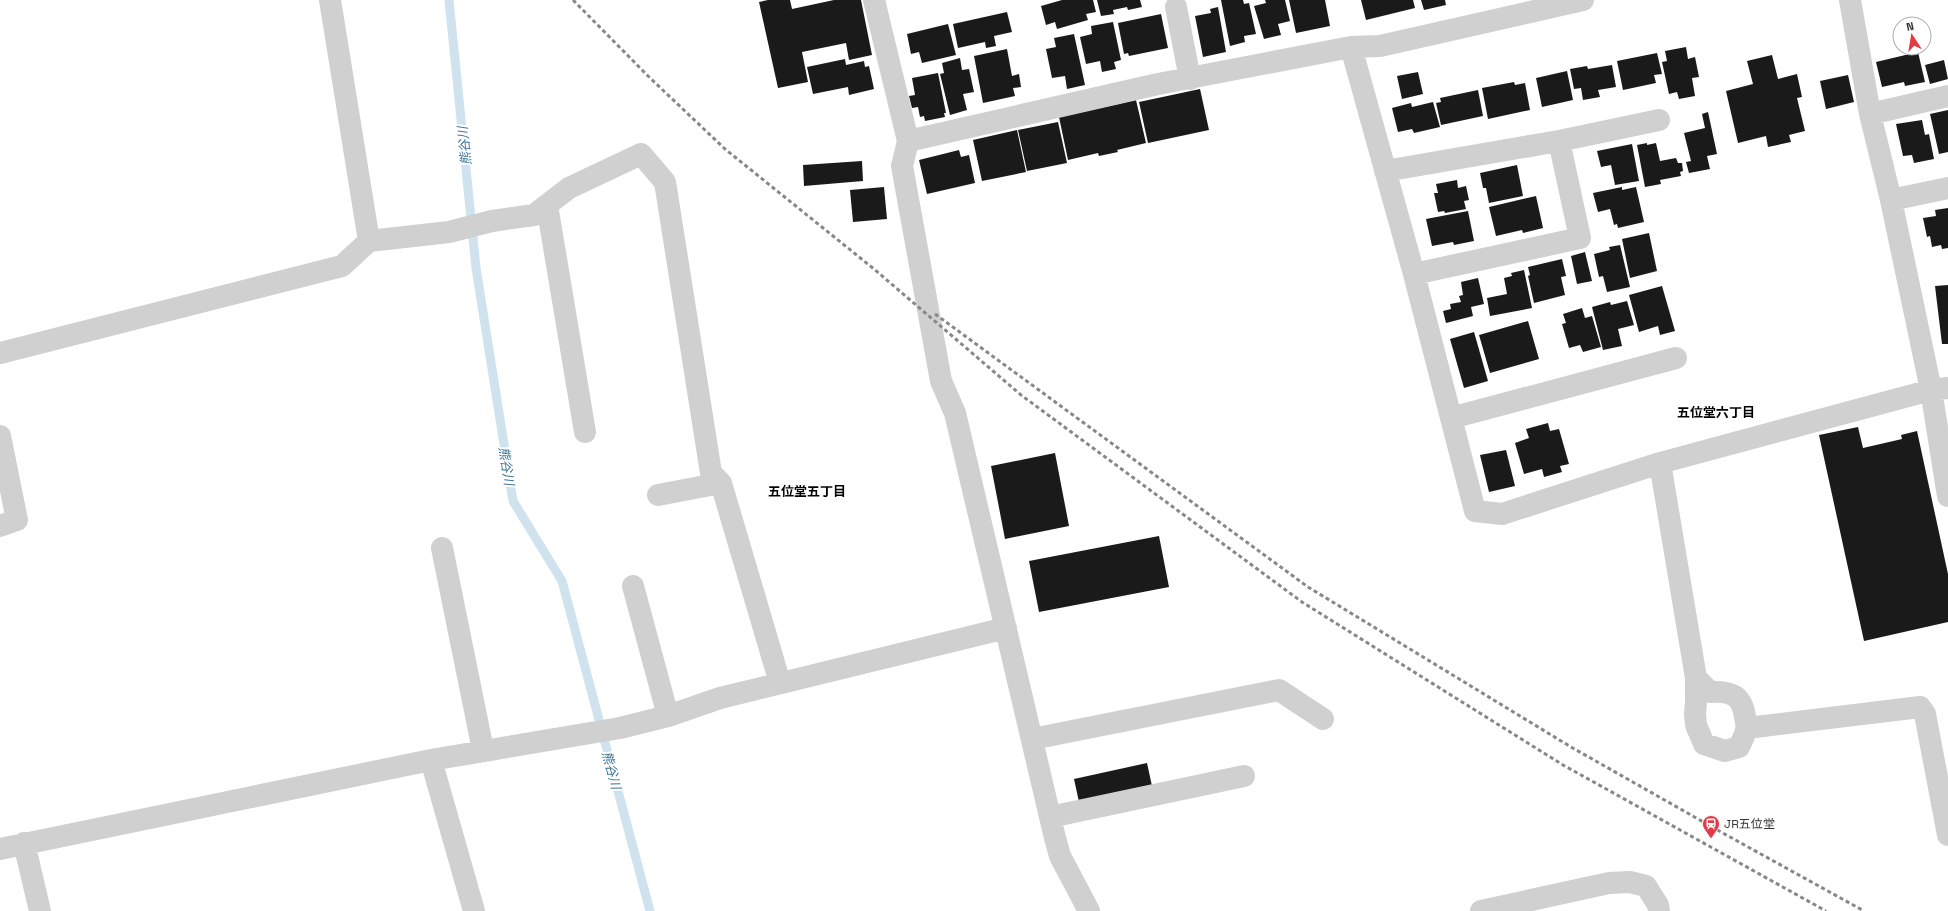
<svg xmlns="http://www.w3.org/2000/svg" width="1948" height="911" viewBox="0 0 1948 911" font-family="'Space Grotesk','Noto Sans JP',sans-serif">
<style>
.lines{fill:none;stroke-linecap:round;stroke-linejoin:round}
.stream{stroke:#cfe2ee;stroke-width:9}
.building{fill:#1a1a1a}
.minor{stroke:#d0d0d0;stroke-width:22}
.rail{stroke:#888;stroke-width:3;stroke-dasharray:4 3;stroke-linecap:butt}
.labels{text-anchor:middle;stroke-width:4;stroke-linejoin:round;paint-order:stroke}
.poi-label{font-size:12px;fill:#333;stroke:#fff;text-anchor:start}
.water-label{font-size:13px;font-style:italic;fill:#3f7597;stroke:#fff}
.neighbourhood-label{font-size:13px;font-weight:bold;fill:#000;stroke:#fff}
</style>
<rect width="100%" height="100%" fill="#fff"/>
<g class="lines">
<path class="stream" d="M 449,0 L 476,268 L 513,501 L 562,581 L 650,911"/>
</g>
<path class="building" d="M 768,0 L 790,0 L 792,9 L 834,0 L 861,0 L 872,55 L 849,60 L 846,43 L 802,52 L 808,82 L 778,88 L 759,2 Z
M 1062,0 L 1093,0 L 1096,12 L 1086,14 L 1088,20 L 1057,29 L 1055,22 L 1046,25 L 1041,6 Z
M 1097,0 L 1140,0 L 1142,7 L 1128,10 L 1127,7 L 1113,10 L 1114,14 L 1101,16 Z
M 1221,0 L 1243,0 L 1244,4 L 1249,3 L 1256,34 L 1244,36 L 1245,42 L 1230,46 Z
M 1265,0 L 1285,0 L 1290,21 L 1278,24 L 1281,35 L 1264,39 L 1254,6 L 1266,3 Z
M 1289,0 L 1325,0 L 1330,26 L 1296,33 Z
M 1361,0 L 1413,0 L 1415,8 L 1366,20 Z
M 1421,0 L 1445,0 L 1446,5 L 1424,10 Z
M 1218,7 L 1226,52 L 1203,57 L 1195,16 L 1211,13 L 1210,9 Z
M 1007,12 L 1012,32 L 994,36 L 996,46 L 986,48 L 985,42 L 958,48 L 953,24 Z
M 1161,14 L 1168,48 L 1129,56 L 1128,53 L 1124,54 L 1118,23 Z
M 1113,22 L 1121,60 L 1114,62 L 1116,69 L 1102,72 L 1100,61 L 1086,64 L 1080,37 L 1092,34 L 1091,26 Z
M 948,24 L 956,55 L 922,63 L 919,52 L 911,54 L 907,34 Z
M 1074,34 L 1085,85 L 1067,89 L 1065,76 L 1052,78 L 1046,49 L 1056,47 L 1054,38 Z
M 1686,47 L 1688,59 L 1695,57 L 1699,77 L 1692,78 L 1695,96 L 1679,99 L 1677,92 L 1669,94 L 1662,62 L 1667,61 L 1665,51 Z
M 1007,49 L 1012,76 L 1019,74 L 1021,87 L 1013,88 L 1015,96 L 983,103 L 974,56 Z
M 1918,52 L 1925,82 L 1905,86 L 1904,82 L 1882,87 L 1876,62 Z
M 1657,53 L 1662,74 L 1654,75 L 1656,83 L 1623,90 L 1617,61 Z
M 1772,55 L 1778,79 L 1797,74 L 1802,97 L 1797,98 L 1805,131 L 1789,135 L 1791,142 L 1768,147 L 1766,136 L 1738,143 L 1726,91 L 1753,84 L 1747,61 Z
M 960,58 L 962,70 L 969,69 L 974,92 L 963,94 L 967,110 L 950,115 L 940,74 L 944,73 L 942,63 Z
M 845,59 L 846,65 L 864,61 L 865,67 L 869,66 L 874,89 L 849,95 L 848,87 L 813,94 L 807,67 Z
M 1944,60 L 1948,79 L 1930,84 L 1925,65 Z
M 1612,65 L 1616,87 L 1598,90 L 1600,97 L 1583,100 L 1581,88 L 1574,89 L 1570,69 L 1587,66 L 1588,69 Z
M 1567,71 L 1573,100 L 1542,107 L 1536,78 Z
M 1418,72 L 1423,94 L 1402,99 L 1397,76 Z
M 938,73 L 946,113 L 944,113 L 945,117 L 925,121 L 924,116 L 920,117 L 918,107 L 912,108 L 909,96 L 915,95 L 912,78 Z
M 1848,75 L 1854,102 L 1826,109 L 1820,81 Z
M 1514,82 L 1515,85 L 1525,83 L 1530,110 L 1488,119 L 1482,88 Z
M 1200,89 L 1209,130 L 1148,143 L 1139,102 Z
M 1478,90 L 1483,116 L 1441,125 L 1436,103 L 1441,102 L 1440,98 Z
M 1136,100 L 1146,143 L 1117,150 L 1118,152 L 1099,156 L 1098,153 L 1068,160 L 1059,117 Z
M 1433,102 L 1440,127 L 1414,133 L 1412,129 L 1398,132 L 1392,108 L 1411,103 L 1412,107 Z
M 1948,110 L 1948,152 L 1939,154 L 1930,114 Z
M 1708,112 L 1717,154 L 1707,156 L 1710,169 L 1689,173 L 1686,162 L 1691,161 L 1684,133 L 1705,128 L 1702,114 Z
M 1922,120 L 1925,135 L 1929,134 L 1934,159 L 1914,163 L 1912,155 L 1903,156 L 1896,124 Z
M 1058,122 L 1067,163 L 1027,171 L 1018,130 Z
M 1017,130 L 1026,172 L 982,181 L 973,140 Z
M 1647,143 L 1647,145 L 1656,143 L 1660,161 L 1676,158 L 1678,163 L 1682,163 L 1683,171 L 1680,172 L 1681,176 L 1660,180 L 1661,184 L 1645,187 L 1637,145 Z
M 1632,144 L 1639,181 L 1615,185 L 1611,165 L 1601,167 L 1597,151 Z
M 959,150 L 961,157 L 969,155 L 975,183 L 927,194 L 919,160 Z
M 862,161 L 863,181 L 804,186 L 803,165 Z
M 1517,165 L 1523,196 L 1489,203 L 1486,188 L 1483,188 L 1480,173 Z
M 1457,180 L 1458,188 L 1466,186 L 1469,200 L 1464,201 L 1466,209 L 1445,213 L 1444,211 L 1438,212 L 1434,193 L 1438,193 L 1436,184 Z
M 884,187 L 887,219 L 853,222 L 850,190 Z
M 1622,187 L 1622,190 L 1636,187 L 1644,222 L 1618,228 L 1617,224 L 1614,225 L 1610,209 L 1598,212 L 1593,193 Z
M 1536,196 L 1543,228 L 1523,233 L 1522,230 L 1496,236 L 1489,207 Z
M 1948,208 L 1948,248 L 1942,249 L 1941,245 L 1932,247 L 1930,236 L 1927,237 L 1923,218 L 1936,216 L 1935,210 Z
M 1468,211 L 1474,241 L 1454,245 L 1453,242 L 1432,246 L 1426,219 Z
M 1649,233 L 1657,271 L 1630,278 L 1622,239 Z
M 1620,245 L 1630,287 L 1607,292 L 1603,276 L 1599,277 L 1594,254 L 1610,250 L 1609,247 Z
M 1585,252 L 1592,281 L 1577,284 L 1571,256 Z
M 1562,259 L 1566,276 L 1561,277 L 1565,295 L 1534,303 L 1528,276 L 1530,275 L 1528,267 Z
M 1524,270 L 1532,308 L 1490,316 L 1487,298 L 1507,294 L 1504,278 L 1512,276 L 1511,273 Z
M 1478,278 L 1484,304 L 1471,307 L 1473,316 L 1446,323 L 1443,311 L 1451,309 L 1450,304 L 1461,302 L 1459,296 L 1463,295 L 1461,282 Z
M 1948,285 L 1948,344 L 1942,344 L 1935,286 Z
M 1662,286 L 1675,331 L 1660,335 L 1658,326 L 1639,332 L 1629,295 Z
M 1627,301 L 1634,325 L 1618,329 L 1622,346 L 1603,350 L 1592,307 L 1610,302 L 1611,305 Z
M 1582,308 L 1585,318 L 1592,316 L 1601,347 L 1583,352 L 1580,345 L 1569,348 L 1562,324 L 1566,323 L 1563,314 Z
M 1528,321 L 1539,359 L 1490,373 L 1479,335 Z
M 1474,332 L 1488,381 L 1464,388 L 1450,339 Z
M 1548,423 L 1550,431 L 1559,429 L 1569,464 L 1560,466 L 1562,472 L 1544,477 L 1542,469 L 1524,474 L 1515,443 L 1529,438 L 1526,429 Z
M 1858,427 L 1863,448 L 1902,439 L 1901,435 L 1917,431 L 1948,574 L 1948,622 L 1864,641 L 1819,435 Z
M 1506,450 L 1515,486 L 1489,492 L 1480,455 Z
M 1055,453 L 1069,526 L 1005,539 L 991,466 Z
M 1159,536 L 1169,587 L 1039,612 L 1029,561 Z
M 1147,763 L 1152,786 L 1079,802 L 1074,779 Z"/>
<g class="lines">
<path class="minor" d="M 330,0 L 369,241
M 874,0 L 908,141 L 902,166 L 941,381 L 955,413 L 1055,838 L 1060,856 L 1089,911
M 1850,0 L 1870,114 L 1891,200 L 1931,390 L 1948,496
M 1176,7 L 1190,79
M 1351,47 L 1414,274 L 1475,511 L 1502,514 L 1660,463 L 1931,390 L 1948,388
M 1870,114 L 1948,96
M 908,141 L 1158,84 L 1351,47 L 1380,46 L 1583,0
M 1385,171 L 1559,141 L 1659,120
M 1891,200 L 1948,188
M 547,205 L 585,432
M 1414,274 L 1580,238 L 1559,141
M 0,353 L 342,266 L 369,241 L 449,232 L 492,221 L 534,215 L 569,188 L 641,154 L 665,182 L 711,473 L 721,483 L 780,683
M 1451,418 L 1676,358
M 0,436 L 17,520 L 0,526
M 1660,463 L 1696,678
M 658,495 L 721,483
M 442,548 L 483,750
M 633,586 L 668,716
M 1696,678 L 1710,692 C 1731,691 1742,695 1745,717 C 1746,721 1747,726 1746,730 C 1745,736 1741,742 1739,747 L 1725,751 L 1704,744 L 1696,725 L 1695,714 L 1696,702 Z
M 1747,728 L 1920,707 L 1925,714 L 1948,835
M 1032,739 L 1279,690 L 1323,719
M 431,760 L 474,911
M 1050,817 L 1244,776
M 24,843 L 40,911
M 0,849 L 431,760 L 620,728 L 668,716 L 720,698 L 1006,628
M 1481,911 L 1609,883 L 1630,882 L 1646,886 L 1658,905 L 1659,911"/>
<path class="rail" d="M 573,0 L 648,76 L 725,149 L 874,269 L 1021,395 L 1302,602 L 1563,765 L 1826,911
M 935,314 L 1308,587 L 1571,747 L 1721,832 L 1864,911"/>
</g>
<defs>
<symbol id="station-pin" viewBox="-11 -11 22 30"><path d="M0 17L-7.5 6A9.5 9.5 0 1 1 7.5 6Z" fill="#e63946" stroke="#fff"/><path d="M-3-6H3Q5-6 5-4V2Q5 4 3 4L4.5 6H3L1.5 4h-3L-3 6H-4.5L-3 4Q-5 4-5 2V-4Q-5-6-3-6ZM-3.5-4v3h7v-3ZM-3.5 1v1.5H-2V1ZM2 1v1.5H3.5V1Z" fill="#fff"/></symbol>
</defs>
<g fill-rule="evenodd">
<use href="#station-pin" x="1701" y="814" width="20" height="27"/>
</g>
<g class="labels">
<g class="poi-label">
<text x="1724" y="828">JR五位堂</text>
</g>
<g class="water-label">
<text transform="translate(464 146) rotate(-96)" y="5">熊谷川</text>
<text transform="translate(507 466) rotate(81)" y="5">熊谷川</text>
<text transform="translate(612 770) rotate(75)" y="5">熊谷川</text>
</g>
<g class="neighbourhood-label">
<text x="1716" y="417">五位堂六丁目</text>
<text x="807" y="496">五位堂五丁目</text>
</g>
</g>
<g transform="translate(1912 36) rotate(348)"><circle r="19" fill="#ffffff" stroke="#adadad"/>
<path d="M0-3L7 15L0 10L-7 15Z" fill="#e63946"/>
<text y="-6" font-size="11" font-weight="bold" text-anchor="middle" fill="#333333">N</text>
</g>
</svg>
